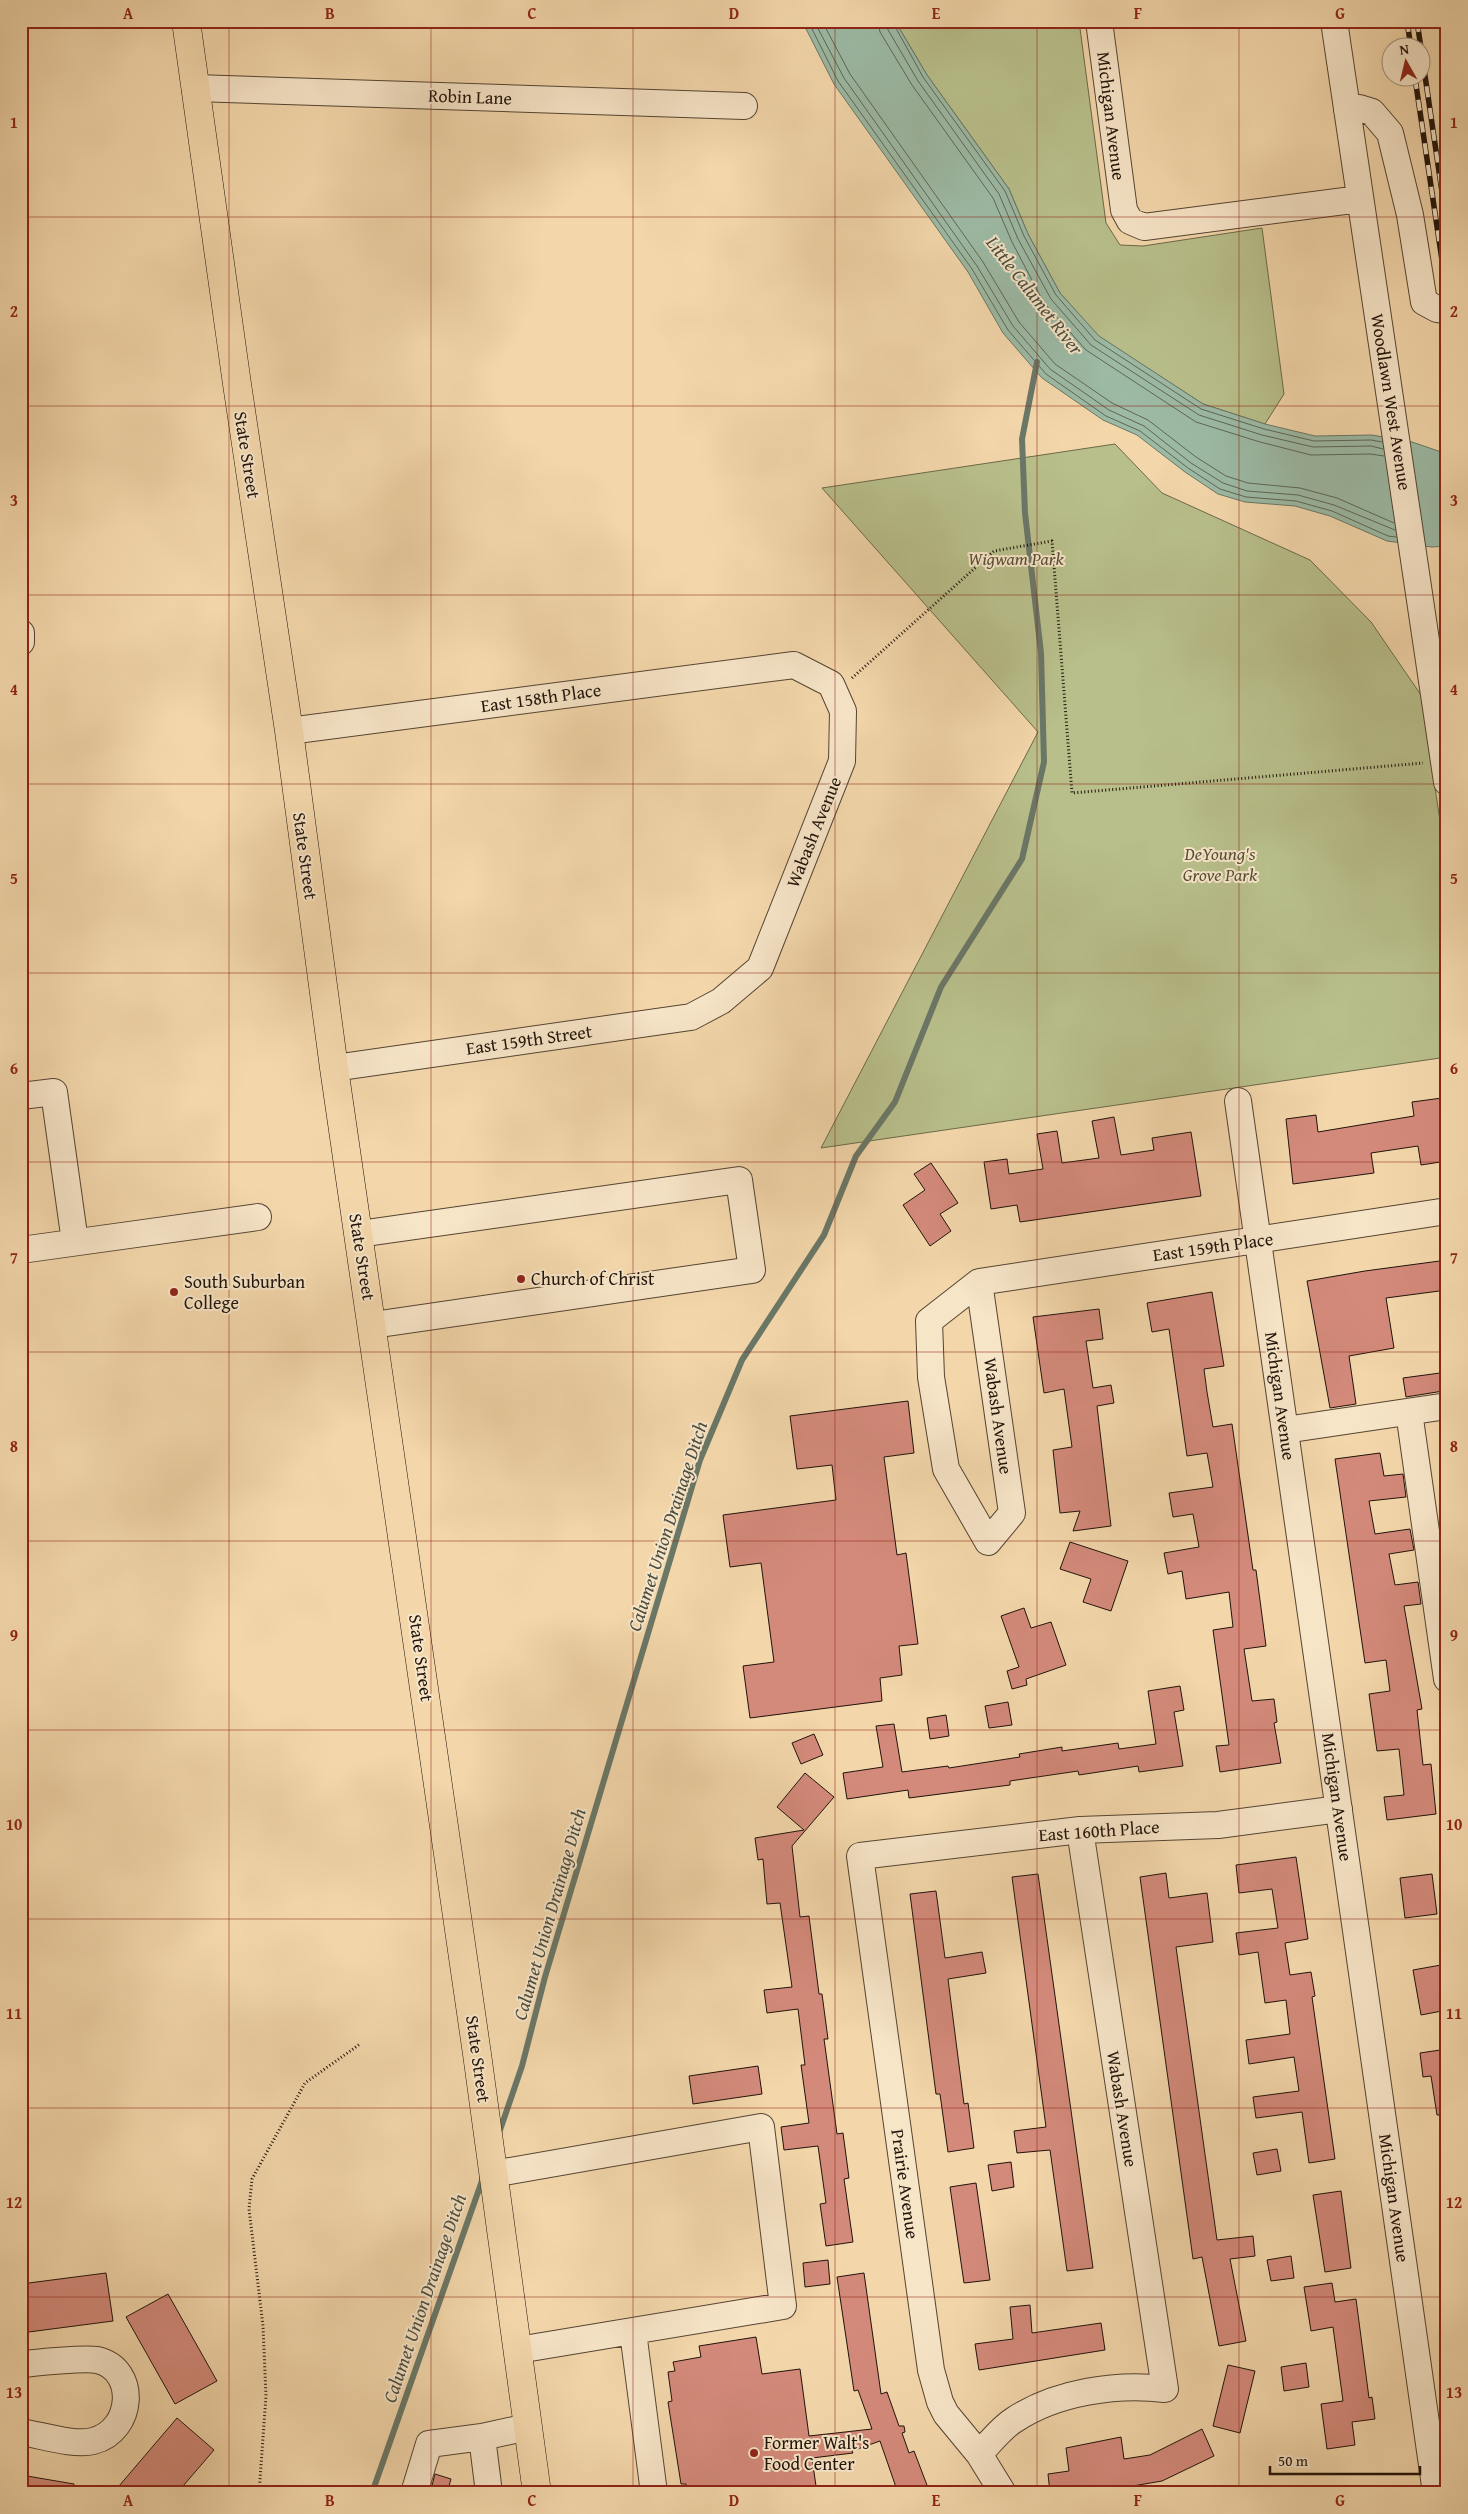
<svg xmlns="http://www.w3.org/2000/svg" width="1468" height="2514" viewBox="0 0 1468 2514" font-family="'Gentium Book Plus',serif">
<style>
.green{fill:#b8bf8b;stroke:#6c694a}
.water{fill:#9cbaa5;stroke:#6a7767}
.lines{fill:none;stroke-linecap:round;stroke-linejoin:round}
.shore{stroke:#5e6658;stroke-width:1}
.stream{stroke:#6a7767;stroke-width:6}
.building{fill:#d48a7b;stroke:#20130a}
.minor-casing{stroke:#554432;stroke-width:28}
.major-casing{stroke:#20130a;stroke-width:29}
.path{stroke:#20130a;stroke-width:3;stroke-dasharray:1 2.5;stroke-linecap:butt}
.minor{stroke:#f7e5c8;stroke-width:26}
.major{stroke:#f3d7ab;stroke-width:28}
.rail-casing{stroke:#20130a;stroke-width:5.5}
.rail{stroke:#f7e5c8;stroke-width:4;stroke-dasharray:11;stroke-linecap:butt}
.grid{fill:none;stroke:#8f2418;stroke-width:1;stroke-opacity:0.55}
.poi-dot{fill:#8f2418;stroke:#f7e5c8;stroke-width:2}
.labels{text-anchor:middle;stroke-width:4;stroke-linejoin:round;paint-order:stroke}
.street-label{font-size:18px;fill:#20130a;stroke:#f7e5c8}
.park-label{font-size:18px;font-style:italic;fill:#554f37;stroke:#f7e5c8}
.poi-label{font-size:18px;fill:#20130a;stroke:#f7e5c8;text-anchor:start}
.water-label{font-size:19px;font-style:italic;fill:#4b4d40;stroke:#f7e5c8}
.neatline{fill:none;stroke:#8f2418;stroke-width:2}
.grid-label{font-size:16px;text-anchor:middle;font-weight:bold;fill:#8f2418}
</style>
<rect width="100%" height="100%" fill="#f3d7ab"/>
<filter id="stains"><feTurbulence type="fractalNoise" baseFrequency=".004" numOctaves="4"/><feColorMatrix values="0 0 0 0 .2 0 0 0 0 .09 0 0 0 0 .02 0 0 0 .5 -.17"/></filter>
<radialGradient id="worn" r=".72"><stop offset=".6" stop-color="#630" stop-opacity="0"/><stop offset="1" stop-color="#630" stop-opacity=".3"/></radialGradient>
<path class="green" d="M 895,21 L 1079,21 L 1106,223 L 1120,245 L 1143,246 L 1262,228 L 1284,394 L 1265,424 L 1203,404 L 1098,336 L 1060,293 L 1028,234 L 1009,189 L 927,75 Z
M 1115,444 L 1162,493 L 1310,560 L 1371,622 L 1421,695 L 1447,867 L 1447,1057 L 821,1148 L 1038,732 L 822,488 Z"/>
<path class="water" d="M 802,21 L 895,21 L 927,75 L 1009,189 L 1028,234 L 1060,293 L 1099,336 L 1203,404 L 1265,424 L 1315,436 L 1372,435 L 1412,442 L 1447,454 L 1447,546 L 1432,547 L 1387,541 L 1330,516 L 1295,506 L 1245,502 L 1218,494 L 1185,472 L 1137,435 L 1103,420 L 1042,378 L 1003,333 L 968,272 L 834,84 Z"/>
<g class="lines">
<path class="shore" d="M 808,21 L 838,81 L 972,269 L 1008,330 L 1046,374 L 1106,416 L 1140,431 L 1188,468 L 1220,489 L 1246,497 L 1296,501 L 1332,511 L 1388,536 L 1396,537
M 814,21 L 844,78 L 977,266 L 1013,326 L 1050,369 L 1109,410 L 1144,426 L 1191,463 L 1223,483 L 1247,491 L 1298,495 L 1334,505 L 1395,530
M 822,21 L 850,74 L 983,262 L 1019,322 L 1055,364 L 1112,403 L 1148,420 L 1196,457 L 1226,476 L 1248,483 L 1300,488 L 1337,498 L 1394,523
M 878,21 L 880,32 L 912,85 L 993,198 L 1012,242 L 1044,303 L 1086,350 L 1196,422 L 1260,442 L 1311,455 L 1370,454 L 1384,456
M 885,21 L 887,28 L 918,81 L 999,194 L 1018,239 L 1051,299 L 1091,345 L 1199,415 L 1262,435 L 1313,447 L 1371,446 L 1383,449
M 892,21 L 923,77 L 1005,191 L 1024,236 L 1056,295 L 1095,340 L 1201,409 L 1264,429 L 1314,441 L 1371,440 L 1382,442"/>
<path class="stream" d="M 499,2133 L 522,2066 L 545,1977 L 700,1460 L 742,1360 L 824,1235 L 856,1156 L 895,1102 L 941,987 L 1022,859 L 1044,762 L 1041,653 L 1025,513 L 1022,439 L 1037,362
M 372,2493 L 483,2178"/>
</g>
<path class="building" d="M 1442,1098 L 1447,1134 L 1447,1161 L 1421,1165 L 1418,1146 L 1371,1153 L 1374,1173 L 1293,1184 L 1286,1119 L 1316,1115 L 1318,1132 L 1414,1116 L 1412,1102 Z
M 1114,1117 L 1121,1155 L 1154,1150 L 1152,1138 L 1191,1132 L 1201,1196 L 1020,1222 L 1017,1205 L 991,1209 L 984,1162 L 1007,1159 L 1009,1174 L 1043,1169 L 1037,1134 L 1057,1131 L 1062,1163 L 1099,1158 L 1092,1121 Z
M 931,1163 L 958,1203 L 940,1214 L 951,1231 L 930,1246 L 903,1205 L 925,1190 L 914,1174 Z
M 1447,1260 L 1447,1290 L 1386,1298 L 1394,1348 L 1349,1356 L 1356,1404 L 1330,1408 L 1307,1281 L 1365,1271 Z
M 1212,1292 L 1224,1366 L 1204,1369 L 1207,1392 L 1213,1427 L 1232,1424 L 1253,1570 L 1256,1570 L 1266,1646 L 1244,1649 L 1252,1701 L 1274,1699 L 1277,1722 L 1274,1723 L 1281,1763 L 1220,1772 L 1216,1746 L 1229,1745 L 1213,1630 L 1233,1627 L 1229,1592 L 1186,1599 L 1182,1571 L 1168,1574 L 1164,1553 L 1199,1547 L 1193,1514 L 1173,1517 L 1169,1493 L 1213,1487 L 1207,1453 L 1187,1456 L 1169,1329 L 1152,1332 L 1147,1303 Z
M 1099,1309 L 1103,1339 L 1086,1341 L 1093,1388 L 1111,1385 L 1114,1403 L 1097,1406 L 1111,1526 L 1073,1531 L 1080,1511 L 1060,1513 L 1053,1450 L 1072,1447 L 1064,1389 L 1044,1393 L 1033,1317 Z
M 1440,1373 L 1443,1391 L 1406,1397 L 1403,1378 Z
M 908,1401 L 914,1453 L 884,1457 L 897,1555 L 906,1553 L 918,1644 L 899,1646 L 902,1675 L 880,1678 L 882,1701 L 750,1718 L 743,1666 L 774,1662 L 761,1563 L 730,1567 L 723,1515 L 836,1500 L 832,1465 L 797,1469 L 790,1416 Z
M 1380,1453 L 1384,1476 L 1403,1474 L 1406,1497 L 1369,1501 L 1375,1534 L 1410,1529 L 1414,1550 L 1389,1554 L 1395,1585 L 1418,1582 L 1421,1604 L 1404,1606 L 1422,1709 L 1417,1710 L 1423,1765 L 1431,1764 L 1436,1814 L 1387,1820 L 1384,1797 L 1404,1795 L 1399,1749 L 1377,1751 L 1369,1694 L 1390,1691 L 1386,1660 L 1365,1663 L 1335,1459 Z
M 1447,1523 L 1447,1545 L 1443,1546 L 1440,1524 Z
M 1070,1542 L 1128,1561 L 1111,1611 L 1083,1602 L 1091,1579 L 1060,1569 Z
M 1024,1608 L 1031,1628 L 1051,1622 L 1066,1665 L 1026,1679 L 1027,1685 L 1012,1689 L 1007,1671 L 1019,1667 L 1001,1616 Z
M 1180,1686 L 1184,1710 L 1174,1712 L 1183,1766 L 1139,1772 L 1138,1766 L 1079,1775 L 1078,1771 L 1010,1781 L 1010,1785 L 909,1798 L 908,1790 L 847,1799 L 843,1773 L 883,1767 L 876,1726 L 894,1724 L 902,1772 L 948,1766 L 949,1768 L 1020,1757 L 1019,1754 L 1062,1747 L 1062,1751 L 1118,1743 L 1119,1749 L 1156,1744 L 1148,1691 Z
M 1008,1702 L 1012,1725 L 989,1728 L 985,1706 Z
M 946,1715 L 949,1736 L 930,1739 L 927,1718 Z
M 814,1734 L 823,1755 L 801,1764 L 792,1743 Z
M 805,1773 L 834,1797 L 792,1846 L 800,1917 L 809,1916 L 819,1994 L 822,1994 L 828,2039 L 824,2039 L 837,2134 L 843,2133 L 849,2178 L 844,2179 L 853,2242 L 826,2246 L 820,2204 L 826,2203 L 818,2146 L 784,2150 L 781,2127 L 809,2123 L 801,2065 L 805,2065 L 798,2009 L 767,2013 L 764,1990 L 792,1987 L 780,1903 L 767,1904 L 763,1859 L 758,1860 L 755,1838 L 804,1830 L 777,1807 Z
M 1296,1857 L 1308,1939 L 1285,1943 L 1290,1975 L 1311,1972 L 1315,1996 L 1312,1997 L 1335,2159 L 1309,2163 L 1302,2112 L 1256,2118 L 1253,2097 L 1299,2091 L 1294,2057 L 1249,2064 L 1246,2040 L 1290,2034 L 1286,2000 L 1265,2003 L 1258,1952 L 1239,1955 L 1236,1933 L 1278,1928 L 1272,1889 L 1239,1893 L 1236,1865 Z
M 1166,1873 L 1169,1898 L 1207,1893 L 1213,1942 L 1176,1947 L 1217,2240 L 1253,2236 L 1255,2256 L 1230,2259 L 1246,2341 L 1219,2346 L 1202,2257 L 1193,2259 L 1140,1877 Z
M 1038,1874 L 1093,2268 L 1067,2271 L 1050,2150 L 1017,2153 L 1014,2131 L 1046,2127 L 1012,1877 Z
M 1432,1874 L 1437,1914 L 1405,1918 L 1400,1878 Z
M 936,1891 L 945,1958 L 982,1952 L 986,1973 L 948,1979 L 964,2104 L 968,2103 L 974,2148 L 948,2152 L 940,2094 L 936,2094 L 910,1894 Z
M 1441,1965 L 1447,2010 L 1421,2015 L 1413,1970 Z
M 1447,2049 L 1447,2115 L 1437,2115 L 1431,2076 L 1423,2077 L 1420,2053 Z
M 758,2066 L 762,2094 L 693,2104 L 689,2076 Z
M 1277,2149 L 1281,2171 L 1257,2175 L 1253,2153 Z
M 1011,2162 L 1014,2187 L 992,2191 L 988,2165 Z
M 976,2183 L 990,2280 L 964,2283 L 950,2187 Z
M 1341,2191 L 1351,2268 L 1325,2272 L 1313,2195 Z
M 1291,2256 L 1294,2278 L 1271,2281 L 1267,2260 Z
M 828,2260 L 830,2284 L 805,2287 L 803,2263 Z
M 106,2273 L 113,2321 L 21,2333 L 21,2284 Z
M 864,2273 L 881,2394 L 887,2392 L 899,2426 L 904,2426 L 905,2432 L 902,2433 L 909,2453 L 914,2451 L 930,2493 L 898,2493 L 880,2441 L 852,2451 L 853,2453 L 812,2458 L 817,2493 L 687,2493 L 686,2484 L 681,2484 L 668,2402 L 672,2401 L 668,2372 L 675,2371 L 673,2362 L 701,2357 L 699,2346 L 756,2337 L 762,2374 L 800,2369 L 809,2436 L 872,2429 L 858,2390 L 854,2391 L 837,2277 Z
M 1332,2283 L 1335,2302 L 1356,2299 L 1369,2398 L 1372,2397 L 1375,2419 L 1352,2422 L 1355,2445 L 1327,2449 L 1321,2404 L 1343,2401 L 1333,2327 L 1311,2331 L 1304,2287 Z
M 168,2294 L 217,2381 L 175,2404 L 126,2317 Z
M 1030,2305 L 1032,2333 L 1101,2323 L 1105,2350 L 979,2370 L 975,2344 L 1013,2339 L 1010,2307 Z
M 1306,2363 L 1309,2387 L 1284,2391 L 1281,2367 Z
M 1228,2365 L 1255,2371 L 1240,2433 L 1213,2426 Z
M 177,2418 L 214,2450 L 177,2493 L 113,2493 Z
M 1202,2429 L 1214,2456 L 1162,2481 L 1092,2493 L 1050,2493 L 1048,2474 L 1069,2471 L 1066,2448 L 1121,2437 L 1124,2459 L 1150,2455 Z
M 435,2474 L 451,2479 L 447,2493 L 430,2493 Z
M 21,2475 L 74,2484 L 73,2493 L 21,2493 Z"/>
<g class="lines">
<defs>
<path id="minor" d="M 1099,21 L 1124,210 L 1130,221 L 1144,227 L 1360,199
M 1334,21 L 1447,782
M 195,88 L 744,106
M 1347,110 L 1359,108 L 1372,112 L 1390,133 L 1410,215 L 1424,302 L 1437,309 L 1447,310
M 21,633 L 21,642
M 289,731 L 794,665 L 831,684 L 843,711 L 842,761 L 760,968 L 721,1001 L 691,1017 L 334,1068
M 21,1096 L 54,1092 L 75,1242
M 1238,1101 L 1436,2493
M 359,1234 L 739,1180 L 752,1270 L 373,1325
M 21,1250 L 258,1217
M 979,1282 L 1012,1513 L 988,1542 L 946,1469 L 931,1377 L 929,1321 L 979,1282 L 1447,1211
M 1409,1412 L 1447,1679
M 1285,1430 L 1447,1406
M 493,2174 L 761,2127 L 783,2306 L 518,2350
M 633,2332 L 654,2493
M 21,2365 C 33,2362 87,2358 97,2360 C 138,2369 134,2431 93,2441 C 74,2446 41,2435 21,2432
M 482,2437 L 528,2427
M 979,2454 C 990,2443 1001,2428 1014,2420 C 1056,2392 1117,2383 1165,2389 L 1080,1830
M 414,2493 L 429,2444 L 482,2437 L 489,2493
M 1003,2493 L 979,2454 L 946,2414 L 940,2402 L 931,2370 L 860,1856 L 1080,1830 L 1218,1825 L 1339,1809"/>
<path id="major" d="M 186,21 L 237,384 L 289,731 L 334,1068 L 477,2054 L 537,2493"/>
</defs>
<use href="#minor" class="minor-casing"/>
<use href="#major" class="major-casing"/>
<path class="path" d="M 852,678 L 994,551 L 1052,541 L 1072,793 L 1423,763
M 259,2493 L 266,2396 L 263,2326 L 249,2209 L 252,2179 L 305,2083 L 360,2044"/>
<use href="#minor" class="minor"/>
<use href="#major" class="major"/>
<defs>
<path id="rail" d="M 1407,21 L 1411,48
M 1417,21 L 1447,226
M 1415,78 L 1447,294"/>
</defs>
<use href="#rail" class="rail-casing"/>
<use href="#rail" class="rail"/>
</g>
<path class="grid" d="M 229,21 L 229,2493M 431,21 L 431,2493M 633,21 L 633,2493M 835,21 L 835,2493M 1037,21 L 1037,2493M 1239,21 L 1239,2493M 21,217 L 1447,217M 21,406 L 1447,406M 21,595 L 1447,595M 21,784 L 1447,784M 21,973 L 1447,973M 21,1162 L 1447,1162M 21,1352 L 1447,1352M 21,1541 L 1447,1541M 21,1730 L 1447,1730M 21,1919 L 1447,1919M 21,2108 L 1447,2108M 21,2297 L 1447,2297"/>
<g class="poi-dot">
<circle cx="521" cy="1279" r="5"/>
<circle cx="174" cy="1292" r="5"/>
<circle cx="754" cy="2453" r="5"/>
</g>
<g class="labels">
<g class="street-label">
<text transform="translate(470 97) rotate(2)" y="6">Robin Lane</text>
<text transform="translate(1111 116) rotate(83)" y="6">Michigan Avenue</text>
<text transform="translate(1391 402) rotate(81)" y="6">Woodlawn West Avenue</text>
<text transform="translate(247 455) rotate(81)" y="6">State Street</text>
<text transform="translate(541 698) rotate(-8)" y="6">East 158th Place</text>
<text transform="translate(814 832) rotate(-68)" y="6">Wabash Avenue</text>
<text transform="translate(305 856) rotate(82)" y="6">State Street</text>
<text transform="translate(529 1040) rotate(-8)" y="6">East 159th Street</text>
<text transform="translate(1213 1247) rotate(-8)" y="6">East 159th Place</text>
<text transform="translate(362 1257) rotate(81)" y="6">State Street</text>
<text transform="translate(1280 1396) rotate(82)" y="6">Michigan Avenue</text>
<text transform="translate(998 1416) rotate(82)" y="6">Wabash Avenue</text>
<text transform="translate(421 1658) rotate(82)" y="6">State Street</text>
<text transform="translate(1337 1797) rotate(82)" y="6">Michigan Avenue</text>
<text transform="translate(1099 1831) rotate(-4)" y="6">East 160th Place</text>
<text transform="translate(478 2059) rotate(82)" y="6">State Street</text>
<text transform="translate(1122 2109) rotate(81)" y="6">Wabash Avenue</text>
<text transform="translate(905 2184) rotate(82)" y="6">Prairie Avenue</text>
<text transform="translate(1394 2198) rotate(82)" y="6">Michigan Avenue</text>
</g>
<g class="park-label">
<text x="1016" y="565">Wigwam Park</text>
<text x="1220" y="860">DeYoung's<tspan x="1220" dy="21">Grove Park</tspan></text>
</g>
<g class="poi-label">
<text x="531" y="1285">Church of Christ</text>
<text x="184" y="1288">South Suburban<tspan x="184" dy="21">College</tspan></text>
<text x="764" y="2449">Former Walt's<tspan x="764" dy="21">Food Center</tspan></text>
</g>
<g class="water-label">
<text transform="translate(1035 295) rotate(52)" y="7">Little Calumet River</text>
<text transform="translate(667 1526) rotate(-72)" y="7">Calumet Union Drainage Ditch</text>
<text transform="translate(549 1914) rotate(-74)" y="7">Calumet Union Drainage Ditch</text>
<text transform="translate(424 2298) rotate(-71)" y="7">Calumet Union Drainage Ditch</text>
</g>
</g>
<rect width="1468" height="2514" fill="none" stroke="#f3d7ab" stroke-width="55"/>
<g transform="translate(1406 62) rotate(352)"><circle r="24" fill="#f7e5c8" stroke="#a1917c"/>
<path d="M0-4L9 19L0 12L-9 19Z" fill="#8f2418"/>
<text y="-8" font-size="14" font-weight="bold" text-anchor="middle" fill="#20130a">N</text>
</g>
<path d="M1270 2466v8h150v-8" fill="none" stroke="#20130a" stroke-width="2.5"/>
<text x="1278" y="2466" font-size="15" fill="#20130a" stroke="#f7e5c8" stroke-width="4" paint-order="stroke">50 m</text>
<rect x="28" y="28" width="1412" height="2458" class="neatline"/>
<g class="grid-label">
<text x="128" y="19">A</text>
<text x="330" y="19">B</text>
<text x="532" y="19">C</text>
<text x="734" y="19">D</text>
<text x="936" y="19">E</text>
<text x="1138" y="19">F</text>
<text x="1340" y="19">G</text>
<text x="14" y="128">1</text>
<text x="1454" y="128">1</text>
<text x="14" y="317">2</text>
<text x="1454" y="317">2</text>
<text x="14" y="506">3</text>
<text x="1454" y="506">3</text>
<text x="14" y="695">4</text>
<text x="1454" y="695">4</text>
<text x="14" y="884">5</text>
<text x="1454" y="884">5</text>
<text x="14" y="1074">6</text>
<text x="1454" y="1074">6</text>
<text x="14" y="1263">7</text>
<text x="1454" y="1263">7</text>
<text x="14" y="1452">8</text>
<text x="1454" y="1452">8</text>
<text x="14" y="1641">9</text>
<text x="1454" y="1641">9</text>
<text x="14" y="1830">10</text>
<text x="1454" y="1830">10</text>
<text x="14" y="2019">11</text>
<text x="1454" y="2019">11</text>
<text x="14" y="2208">12</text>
<text x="1454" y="2208">12</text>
<text x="14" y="2398">13</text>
<text x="1454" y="2398">13</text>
<text x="128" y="2506">A</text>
<text x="330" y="2506">B</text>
<text x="532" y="2506">C</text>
<text x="734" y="2506">D</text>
<text x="936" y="2506">E</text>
<text x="1138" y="2506">F</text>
<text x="1340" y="2506">G</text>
</g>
<rect width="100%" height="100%" filter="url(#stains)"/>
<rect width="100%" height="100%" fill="url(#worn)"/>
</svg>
